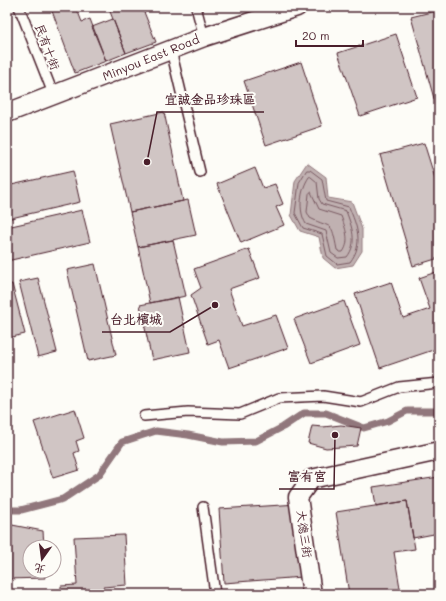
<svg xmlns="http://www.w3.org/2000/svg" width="446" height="601" viewBox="0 0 446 601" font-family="Mali,'LXGW WenKai TC',sans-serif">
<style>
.water{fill:#c0b1b1;stroke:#91777b}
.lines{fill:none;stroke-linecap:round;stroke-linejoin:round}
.shore{stroke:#795961;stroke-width:1}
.stream{stroke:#91777b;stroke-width:7}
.building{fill:#d0c5c4;stroke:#4a1f2b}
.lane-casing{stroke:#4a1f2b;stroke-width:12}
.street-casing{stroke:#4a1f2b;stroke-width:21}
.lane{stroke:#fdfcf7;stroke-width:9}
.street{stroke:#fdfcf7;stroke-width:18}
.labels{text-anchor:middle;stroke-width:4;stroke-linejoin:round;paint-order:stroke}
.street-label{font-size:12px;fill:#4a1f2b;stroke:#fdfcf7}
.leader{fill:none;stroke:#4a1f2b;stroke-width:1.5}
.callout-dot{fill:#4a1f2b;stroke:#fdfcf7;stroke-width:1.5}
.callout-label{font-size:13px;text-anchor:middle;font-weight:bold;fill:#4a1f2b;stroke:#fdfcf7;stroke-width:4;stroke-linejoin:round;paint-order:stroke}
</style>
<rect width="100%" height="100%" fill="#fdfcf7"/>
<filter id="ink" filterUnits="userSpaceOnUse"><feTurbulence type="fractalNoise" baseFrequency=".025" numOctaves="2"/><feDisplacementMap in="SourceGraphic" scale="8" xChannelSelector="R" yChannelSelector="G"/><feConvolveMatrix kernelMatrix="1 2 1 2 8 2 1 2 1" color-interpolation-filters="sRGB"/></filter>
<g filter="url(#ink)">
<path class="water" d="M 307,163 L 326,177 L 328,198 L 352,202 L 362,229 L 362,251 L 353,265 L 335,268 L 323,258 L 319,237 L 300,231 L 291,215 L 295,181 Z"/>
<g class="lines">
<path class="shore" d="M 307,170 L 310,170 L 322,179 L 326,201 L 349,207 C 357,226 364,244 350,262 L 337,264 L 327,256 L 322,234 L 303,228 L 295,213 L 299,183 Z
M 311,177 L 317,182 L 319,199 L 322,204 L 346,211 C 352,227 358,243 347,257 L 338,258 L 331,253 L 326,231 L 306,224 C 298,211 300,190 309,177 Z
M 311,192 L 319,209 L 341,216 C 345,227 351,241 343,252 L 340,252 L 337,250 C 331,219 333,230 310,218 L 307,212 L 309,194 Z"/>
<path class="stream" d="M 7,510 L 21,510 L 63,499 L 99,475 L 122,442 L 156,431 L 188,435 L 223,442 L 256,441 L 283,427 L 304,413 L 326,413 L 364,428 L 388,421 L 407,411 L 439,411"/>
</g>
<path class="building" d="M 62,7 L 76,7 L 82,22 L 90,19 L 106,61 L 75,73 L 52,11 Z
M 116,7 L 142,7 L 156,42 L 126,53 L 109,9 Z
M 439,10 L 439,101 L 435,102 L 411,17 Z
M 113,19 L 126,53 L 106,61 L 92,27 Z
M 396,34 L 417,97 L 360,116 L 338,53 Z
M 301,62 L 322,126 L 266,145 L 244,81 Z
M 439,101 L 439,120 L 435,102 Z
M 164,112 L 183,201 L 130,212 L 110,124 Z
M 424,143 L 439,191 L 439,258 L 413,266 L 380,155 Z
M 255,168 L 263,188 L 275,184 L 283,204 L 276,207 L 284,225 L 241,243 L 217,184 Z
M 73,171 L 80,202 L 7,219 L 7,186 Z
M 188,200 L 196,235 L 138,247 L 130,212 Z
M 82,210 L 90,242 L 7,261 L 7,227 Z
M 173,240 L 186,296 L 150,303 L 138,247 Z
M 249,249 L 260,278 L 229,289 L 242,326 L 276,315 L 288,348 L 229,368 L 219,340 L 208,344 L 191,295 L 201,288 L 194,269 Z
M 95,264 L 116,355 L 88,361 L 67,270 Z
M 439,271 L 439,348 L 380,368 L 355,294 L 391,282 L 403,318 L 430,309 L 419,278 Z
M 38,278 L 57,352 L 38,357 L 19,282 Z
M 12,284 L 25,334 L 8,338 L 7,285 Z
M 178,297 L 190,352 L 152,360 L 140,305 Z
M 344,301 L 360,345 L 311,363 L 294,319 Z
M 75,409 L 84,438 L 76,441 L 79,451 L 74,453 L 79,470 L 53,478 L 34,422 Z
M 341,425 L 361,428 L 357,446 L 326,448 L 308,443 L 312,426 L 323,427 Z
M 439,477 L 439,533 L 413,538 L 407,501 L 376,506 L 373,487 Z
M 407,501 L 415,549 L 394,552 L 401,594 L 349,594 L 336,512 Z
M 298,504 L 303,577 L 224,583 L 219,509 Z
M 7,524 L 43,531 L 44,547 L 30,547 L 30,571 L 44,571 L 45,578 L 7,579 Z
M 124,535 L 127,585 L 103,587 L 103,594 L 61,594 L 61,586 L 77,585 L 74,537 Z
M 37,591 L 37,594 L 7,594 L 7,592 Z"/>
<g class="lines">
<defs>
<path id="lane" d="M 19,7 L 54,96
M 196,7 L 204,37
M 171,50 L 200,172
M 144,416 L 188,412 L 240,414 L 279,398 L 323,396 L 361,402 L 399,387 L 439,383
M 203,507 L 215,594"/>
<path id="street" d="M 7,113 L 204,37 L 297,7
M 312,594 L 298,497 L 311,479 L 439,451"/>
</defs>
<use href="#lane" class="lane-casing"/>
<use href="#street" class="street-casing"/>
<use href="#lane" class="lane"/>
<use href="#street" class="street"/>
</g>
</g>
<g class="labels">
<g class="street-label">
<text transform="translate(47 47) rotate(69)" y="4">民有十街</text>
<text transform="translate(151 58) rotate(-22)" y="4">Minyou East Road</text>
<text transform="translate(304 534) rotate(82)" y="4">大德三街</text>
</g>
</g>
<path class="leader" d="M147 162L157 112H264M215 305L170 332H102M335 435L334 489H279"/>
<g class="callout-dot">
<circle cx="147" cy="162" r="4"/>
<circle cx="215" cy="305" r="4"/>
<circle cx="335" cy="435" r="4"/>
</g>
<g class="callout-label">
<text x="210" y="104">宜誠金品珍珠區</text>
<text x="136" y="324">台北檳城</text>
<text x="307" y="481">富有宮</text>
</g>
<rect width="446" height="601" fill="none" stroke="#fdfcf7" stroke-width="24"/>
<rect x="12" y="12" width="422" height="577" fill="none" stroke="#4a1f2b" stroke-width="1.5" filter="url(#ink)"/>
<g transform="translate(42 559) rotate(194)"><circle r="19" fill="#fdfcf7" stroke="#b5a4a5"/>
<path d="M0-3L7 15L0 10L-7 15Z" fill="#4a1f2b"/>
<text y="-6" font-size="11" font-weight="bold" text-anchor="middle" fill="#4a1f2b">北</text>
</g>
<path d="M296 40v6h67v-6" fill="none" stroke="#4a1f2b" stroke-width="2"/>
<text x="302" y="40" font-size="12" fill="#4a1f2b" stroke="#fdfcf7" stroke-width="3" paint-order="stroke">20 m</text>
</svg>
